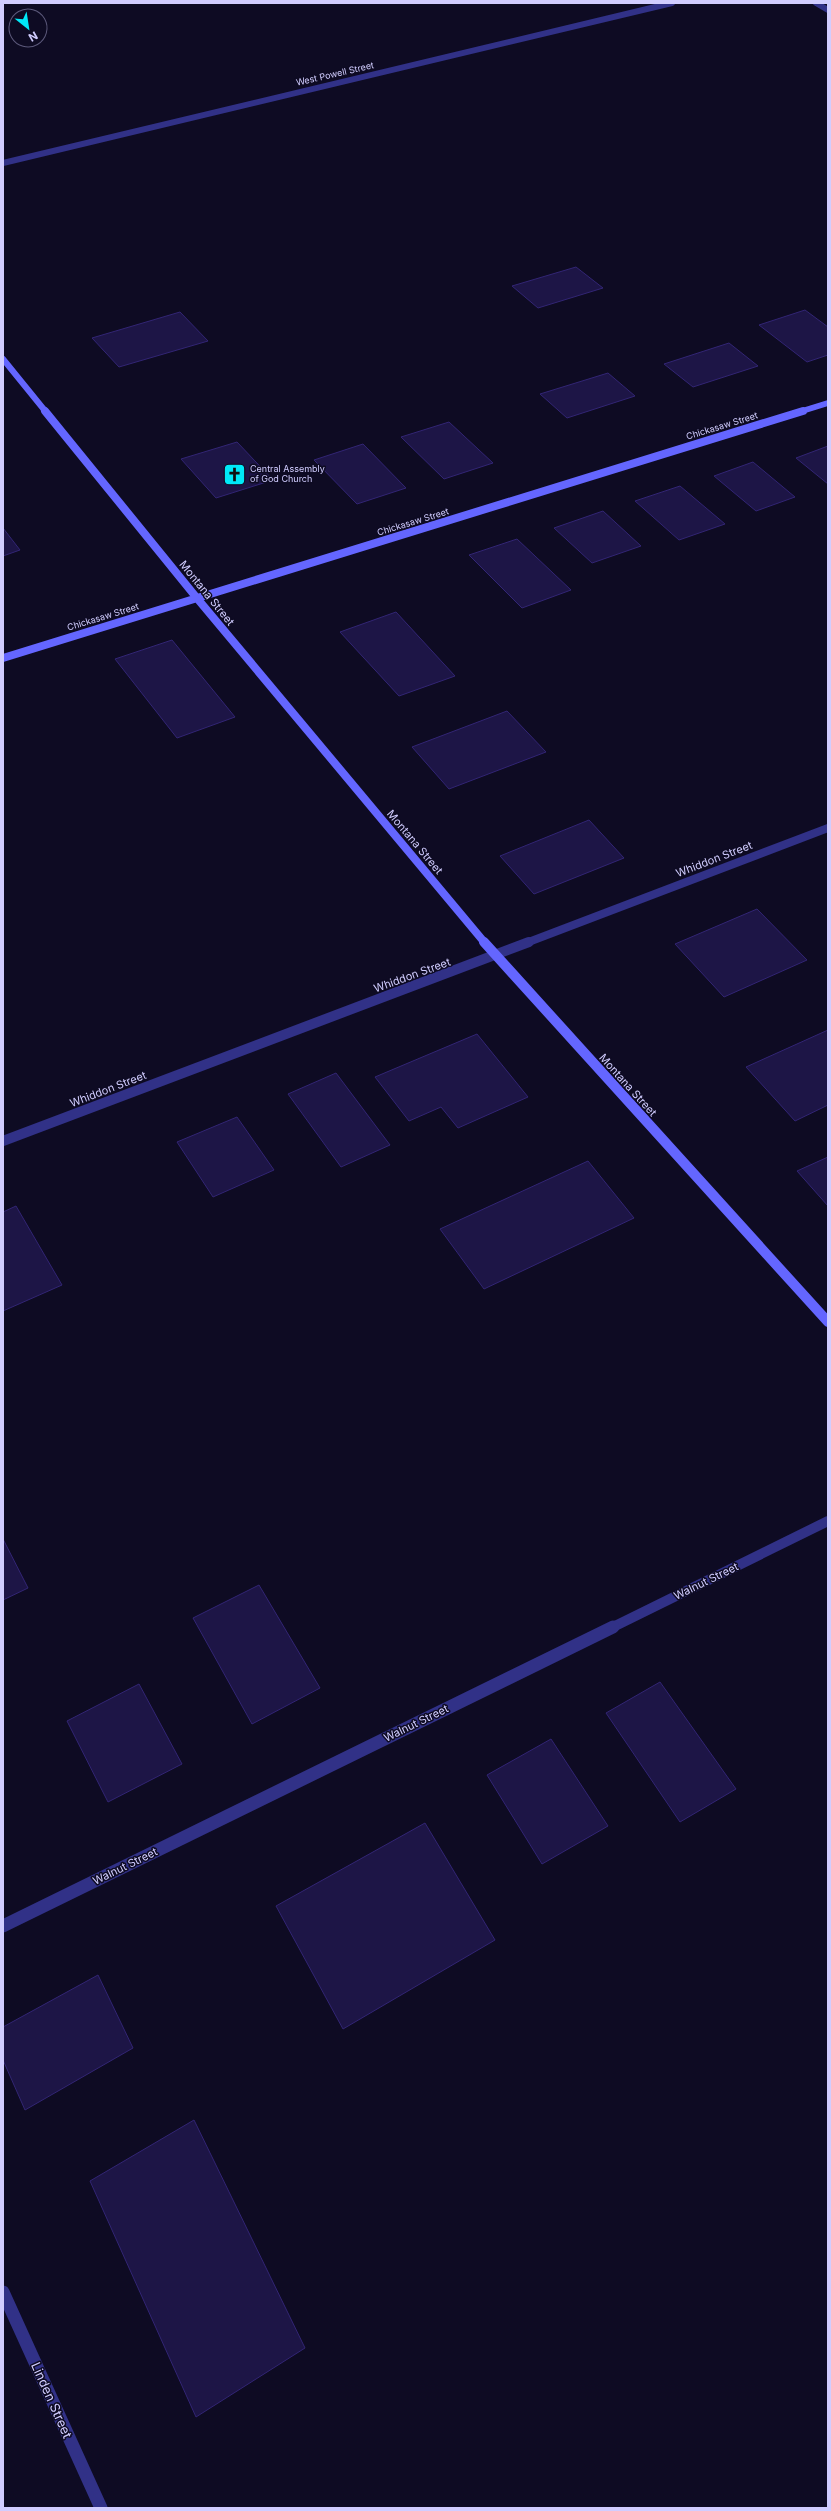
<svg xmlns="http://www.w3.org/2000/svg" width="831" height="2511" viewBox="0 0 831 2511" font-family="Inter,sans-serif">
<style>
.building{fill:#1d1546;stroke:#322574}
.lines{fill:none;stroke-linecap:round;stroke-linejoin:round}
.street-far3{stroke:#313187;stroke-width:6}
.street-far2{stroke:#313187;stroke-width:8}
.street-far1{stroke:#313187;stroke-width:10}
.street{stroke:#313187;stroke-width:13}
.secondary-far2{stroke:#6466ff;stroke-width:6}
.secondary-far1{stroke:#6466ff;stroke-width:8}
.secondary{stroke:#6466ff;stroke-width:10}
.labels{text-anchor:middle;stroke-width:3;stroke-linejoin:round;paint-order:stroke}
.far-street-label{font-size:9px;fill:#d1cdff;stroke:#0e0b23}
.far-poi-label{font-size:9px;fill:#d1cdff;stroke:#0e0b23;text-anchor:start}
.street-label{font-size:11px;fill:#d1cdff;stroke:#0e0b23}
.near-street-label{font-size:13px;fill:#d1cdff;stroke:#0e0b23}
</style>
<rect width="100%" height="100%" fill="#0e0b23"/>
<path class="building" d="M 576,267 L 603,288 L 538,308 L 512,286 Z
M 805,310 L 828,327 L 828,355 L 807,362 L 759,325 Z
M 180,312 L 208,341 L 119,367 L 92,338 Z
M 729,343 L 758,366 L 693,387 L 664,364 Z
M 608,373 L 635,396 L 567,418 L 540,394 Z
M 449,422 L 493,463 L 444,479 L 401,437 Z
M 237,442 L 273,480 L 216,498 L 181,459 Z
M 363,444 L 406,488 L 357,504 L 314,460 Z
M 828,446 L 828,484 L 796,458 Z
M 753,462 L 795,497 L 756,511 L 714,476 Z
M 680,486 L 725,524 L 679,540 L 635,501 Z
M 603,511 L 641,546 L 592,563 L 554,528 Z
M 3,528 L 20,550 L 3,556 Z
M 517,539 L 571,590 L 522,608 L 469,555 Z
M 396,612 L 455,676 L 399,696 L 340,632 Z
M 172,640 L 235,717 L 177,738 L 115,659 Z
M 507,711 L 546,752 L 449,789 L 412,747 Z
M 589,820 L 624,858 L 534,894 L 500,856 Z
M 757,909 L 807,960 L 724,997 L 675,944 Z
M 828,1030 L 828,1105 L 795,1121 L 746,1067 Z
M 477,1034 L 528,1097 L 458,1128 L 441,1107 L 409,1121 L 375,1077 Z
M 336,1073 L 390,1145 L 341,1167 L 288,1094 Z
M 237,1117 L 274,1170 L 213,1197 L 177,1142 Z
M 828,1157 L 828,1206 L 797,1171 Z
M 588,1161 L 634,1218 L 484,1289 L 440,1229 Z
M 16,1206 L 62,1285 L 3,1311 L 3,1212 Z
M 3,1539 L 28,1588 L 3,1600 Z
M 259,1585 L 320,1688 L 252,1724 L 193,1618 Z
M 660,1682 L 736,1789 L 680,1822 L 606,1713 Z
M 139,1684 L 182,1764 L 108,1802 L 67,1721 Z
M 551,1739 L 608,1826 L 542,1864 L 487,1775 Z
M 425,1823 L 495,1940 L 343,2029 L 276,1906 Z
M 98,1975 L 133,2048 L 25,2110 L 3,2060 L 3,2027 Z
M 194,2120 L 305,2348 L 196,2417 L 90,2181 Z"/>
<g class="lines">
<path class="street-far3" d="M 816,3 L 828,10
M 3,163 L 672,3"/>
<path class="street-far2" d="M 526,943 L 828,828"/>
<path class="street-far1" d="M 3,1141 L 529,942
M 611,1628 L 828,1521"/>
<path class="street" d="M 3,1926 L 613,1627
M 3,2292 L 101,2508"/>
<path class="secondary-far2" d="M 3,359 L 46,412
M 799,412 L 828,403"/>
<path class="secondary-far1" d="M 45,411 L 196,597 L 485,943
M 3,658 L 803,411"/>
<path class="secondary" d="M 484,942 L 828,1322"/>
</g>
<defs>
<symbol id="church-square" viewBox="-11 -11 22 22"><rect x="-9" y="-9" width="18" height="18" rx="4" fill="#00e9f8" stroke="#0e0b23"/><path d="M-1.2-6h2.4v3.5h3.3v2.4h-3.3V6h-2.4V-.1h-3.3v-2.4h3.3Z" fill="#111"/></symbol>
</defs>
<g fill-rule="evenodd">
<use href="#church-square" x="222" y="462" width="25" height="25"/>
</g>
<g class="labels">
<g class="far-street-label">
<text transform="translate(335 74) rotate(-13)" y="3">West Powell Street</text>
<text transform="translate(722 426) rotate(-17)" y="3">Chickasaw Street</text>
<text transform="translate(413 522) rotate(-17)" y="3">Chickasaw Street</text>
<text transform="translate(103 617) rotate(-17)" y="3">Chickasaw Street</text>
</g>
<g class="far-poi-label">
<text x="250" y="472">Central Assembly<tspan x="250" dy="10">of God Church</tspan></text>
</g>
<g class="street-label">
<text transform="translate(207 593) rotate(51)" y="4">Montana Street</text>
<text transform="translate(415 842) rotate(50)" y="4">Montana Street</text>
<text transform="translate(714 859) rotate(-21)" y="4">Whiddon Street</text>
<text transform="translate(412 975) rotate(-20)" y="4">Whiddon Street</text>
<text transform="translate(628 1085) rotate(48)" y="4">Montana Street</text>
<text transform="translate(108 1089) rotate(-21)" y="4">Whiddon Street</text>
<text transform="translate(706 1581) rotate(-26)" y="4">Walnut Street</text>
<text transform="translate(416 1723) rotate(-26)" y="4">Walnut Street</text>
<text transform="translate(125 1866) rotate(-26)" y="4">Walnut Street</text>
</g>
<g class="near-street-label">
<text transform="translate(52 2400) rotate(66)" y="5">Linden Street</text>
</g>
</g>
<rect width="831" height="2511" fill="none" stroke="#d1cdff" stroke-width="8"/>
<g transform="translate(28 28) rotate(150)"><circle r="19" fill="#0e0b23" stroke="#5c597b"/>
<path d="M0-3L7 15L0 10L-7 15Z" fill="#00e9f8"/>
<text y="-6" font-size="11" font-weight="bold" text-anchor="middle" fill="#d1cdff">N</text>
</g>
</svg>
